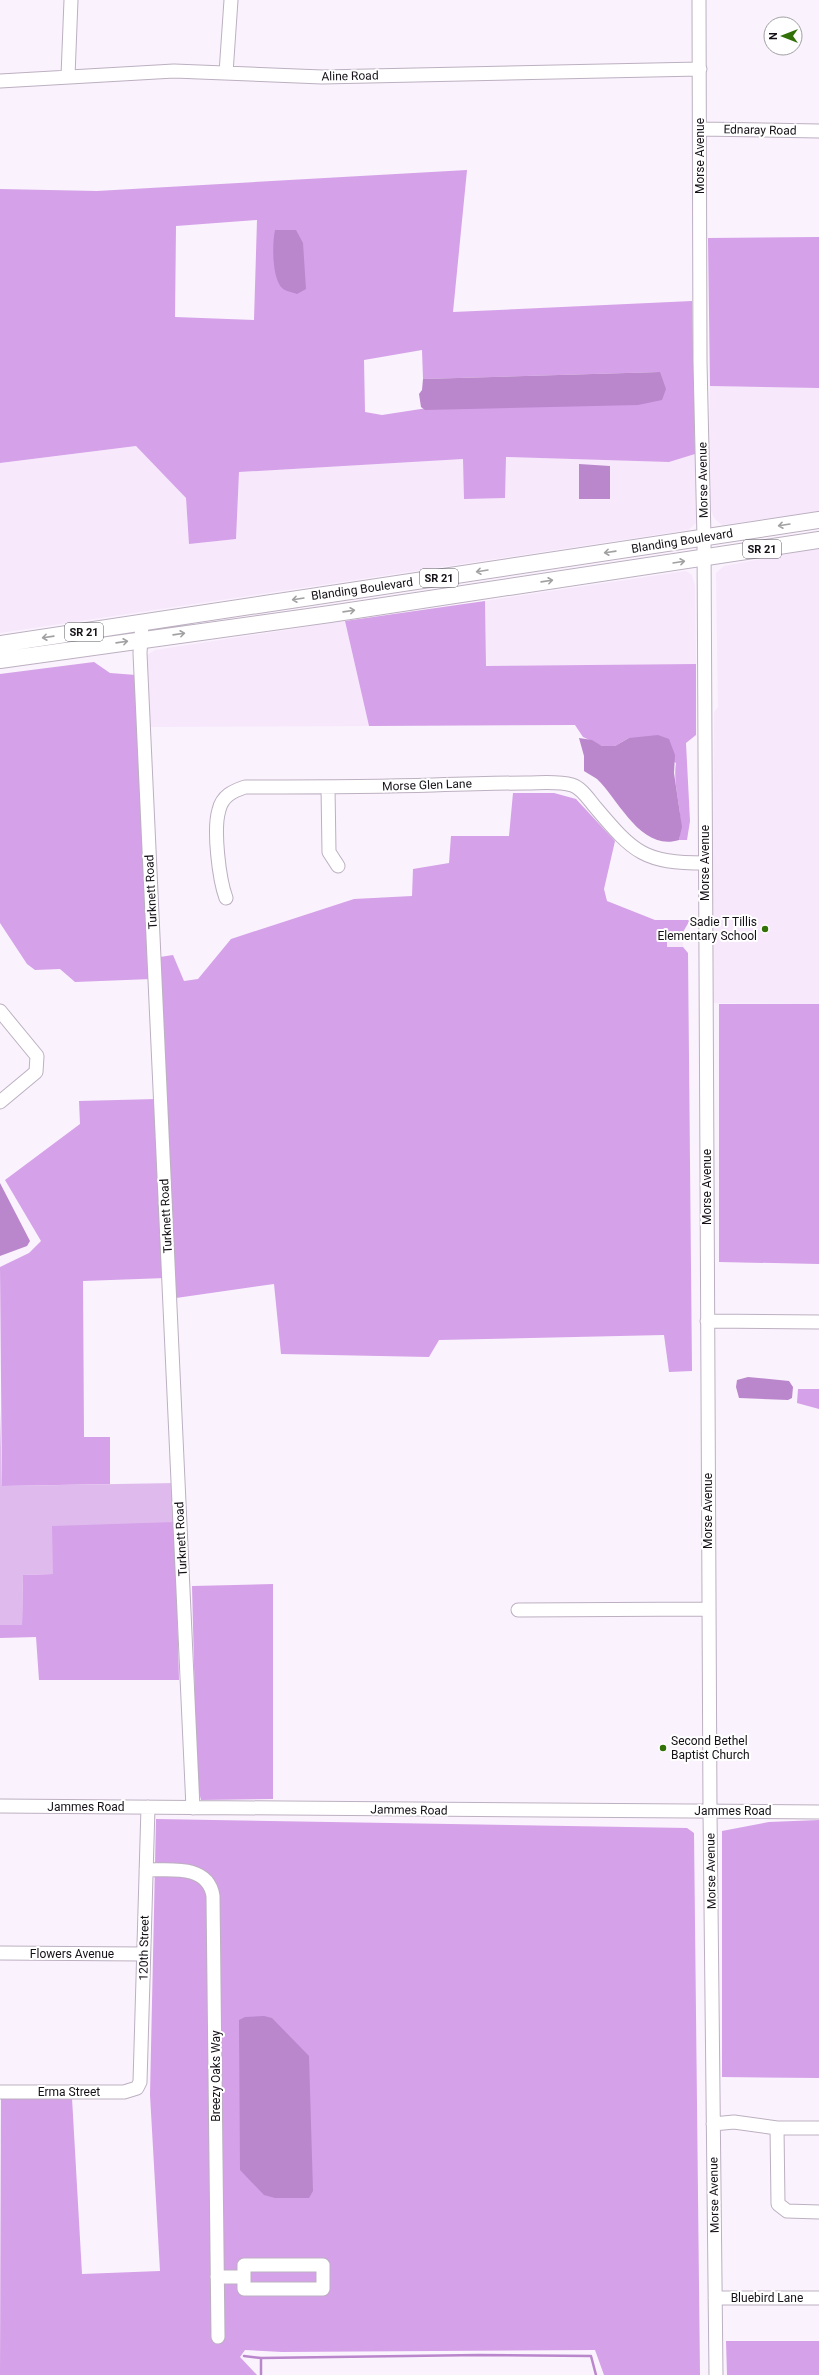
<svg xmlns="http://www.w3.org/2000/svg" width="819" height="2375" viewBox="0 0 819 2375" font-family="Roboto,sans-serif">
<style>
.built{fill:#f7e8fc}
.green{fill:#dfbbed}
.forest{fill:#d5a1e8;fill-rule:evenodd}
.water{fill:#ba86cc}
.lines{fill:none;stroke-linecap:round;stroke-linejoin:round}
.stream{stroke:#ba86cc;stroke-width:2.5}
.minor-casing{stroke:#bcb0c1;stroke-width:15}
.major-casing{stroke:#bcb0c1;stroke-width:18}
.minor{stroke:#fff;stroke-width:13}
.major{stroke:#fff;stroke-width:16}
.oneway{stroke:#a1a0a2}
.poi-dot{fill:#327107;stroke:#fff;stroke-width:1.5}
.labels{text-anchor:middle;stroke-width:4;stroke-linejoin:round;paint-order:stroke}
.shield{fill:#fff;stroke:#5b585d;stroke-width:1}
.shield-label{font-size:11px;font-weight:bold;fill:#151117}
.street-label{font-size:12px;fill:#151117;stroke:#fff}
.poi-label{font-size:12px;fill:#151117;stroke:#fff;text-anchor:end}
</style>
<rect width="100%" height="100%" fill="#faf2fd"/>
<path class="built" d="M 710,386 L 819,388 L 819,511 L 722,525 L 714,518 L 708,503 Z
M 136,446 L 186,498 L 189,544 L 236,539 L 239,472 L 463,459 L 505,498 L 506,457 L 669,462 L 695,454 L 696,523 L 688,530 L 0,633 L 0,463 Z
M 819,548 L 819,1004 L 711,1003 L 710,854 L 713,854 L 714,712 L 718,707 L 716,573 L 724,566 Z
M 686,571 L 692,575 L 695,586 L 696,664 L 486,666 L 485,601 Z
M 345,621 L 369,726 L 147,727 L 145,671 L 147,655 L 155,650 Z
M 667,932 L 683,932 L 683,947 L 667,947 Z"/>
<path class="green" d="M 0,1410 L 2,1486 L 175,1483 L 175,1522 L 53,1574 L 23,1575 L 22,1625 L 0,1625 Z"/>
<path class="forest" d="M 467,170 L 453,312 L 692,301 L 695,454 L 669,462 L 506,457 L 505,498 L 464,499 L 463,459 L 239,472 L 236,539 L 189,544 L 186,498 L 136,446 L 0,463 L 0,189 L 97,191 ZM 257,220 L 254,320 L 175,317 L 176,226 ZM 422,350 L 423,379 L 660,372 L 382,415 L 365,412 L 364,360 Z
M 819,237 L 819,388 L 710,386 L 708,238 Z
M 485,601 L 486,666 L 696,664 L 696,735 L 686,743 L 690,821 L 687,840 L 679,840 C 685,814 672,789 676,763 L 629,738 L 615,746 L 602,746 L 583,737 L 575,725 L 369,726 L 345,621 Z
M 94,662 L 110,673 L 136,675 L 151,979 L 75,982 L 60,969 L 35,970 L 27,964 L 0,923 L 0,674 Z
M 513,793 L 554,793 L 576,799 L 615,841 L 604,889 L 607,901 L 655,920 L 690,920 L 683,932 L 667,932 L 667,947 L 683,947 L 688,953 L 692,1371 L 669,1372 L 664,1335 L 439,1340 L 429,1357 L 281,1354 L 274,1284 L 176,1298 L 160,957 L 173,955 L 184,981 L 198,979 L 231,939 L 354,899 L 412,896 L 413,869 L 449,863 L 451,836 L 509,836 Z
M 719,1004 L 819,1004 L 819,1264 L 719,1262 Z
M 157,1099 L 166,1278 L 83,1281 L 84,1437 L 110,1437 L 110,1484 L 2,1486 L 0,1267 L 29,1253 L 41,1241 L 5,1180 L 80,1124 L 79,1101 Z
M 798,1389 L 819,1389 L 819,1409 L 797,1403 Z
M 175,1522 L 179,1680 L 39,1680 L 36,1637 L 0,1638 L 0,1625 L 22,1625 L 23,1575 L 53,1574 L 52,1526 Z
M 273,1584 L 273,1799 L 201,1800 L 197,1784 L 192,1586 Z
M 156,1819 L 687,1828 L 694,1833 L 700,2375 L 604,2375 L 595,2350 L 282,2352 L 245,2350 L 240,2357 L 257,2375 L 0,2375 L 1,2096 L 72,2098 L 82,2274 L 160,2271 L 150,2095 Z
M 819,1820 L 819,2078 L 722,2077 L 722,1831 L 769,1822 Z
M 726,2341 L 819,2341 L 819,2375 L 727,2375 Z"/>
<path class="water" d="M 275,230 L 296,230 L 303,243 L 306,289 L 297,294 C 292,292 285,291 282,288 C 272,278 272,244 275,230 Z
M 660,372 L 666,389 L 662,400 L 638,405 L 425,410 L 421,407 L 419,394 L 422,390 L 423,379 Z
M 579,464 L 610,466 L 610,499 L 579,499 Z
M 658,735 L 669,739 L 675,755 L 674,773 L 682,827 L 679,840 C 641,852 619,800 597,779 C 593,776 588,774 584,771 L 584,756 L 579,738 L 592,740 L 602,746 L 615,746 L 629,738 Z
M 0,1183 L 30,1241 L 27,1246 L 0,1256 Z
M 748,1377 L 789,1381 L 793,1387 L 792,1398 L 788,1400 L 739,1398 L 736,1387 L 737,1380 Z
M 264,2016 L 272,2018 L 309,2056 L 313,2191 L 309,2198 L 275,2198 L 264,2195 L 240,2170 L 239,2020 L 245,2017 Z"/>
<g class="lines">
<path class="stream" d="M 244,2356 L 261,2358
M 261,2375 L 261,2358 L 479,2355 L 591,2356 L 596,2375"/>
<defs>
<path id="minor" d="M 699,0 L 700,362 L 704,538 L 710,1811 L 716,2375
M 226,73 L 231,0
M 68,76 L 71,0
M 0,81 L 174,71 L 322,77 L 700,69
M 700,129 L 819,131
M 142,624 L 140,653 L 193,1808
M 328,787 L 329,852 L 338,866
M 226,898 C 219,879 213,829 219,810 C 222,796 233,791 245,787 C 308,787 370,787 433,785 C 464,784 495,783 526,783 C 541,783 558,781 572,785 C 582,788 589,800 596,808 C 634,853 644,863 705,863
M 0,1011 L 37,1056 L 36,1072 L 0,1102
M 707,1321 L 819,1322
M 518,1610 L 709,1609
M 0,1806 L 819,1812
M 146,1870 C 170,1870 208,1864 213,1896 L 218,2337
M 0,1953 L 143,1954
M 0,2092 L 124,2092 L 137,2088 L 140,2082 L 148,1807
M 713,2124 L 734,2122 L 777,2128 L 819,2128
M 777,2128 L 778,2204 L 787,2211 L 819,2212
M 217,2277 L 244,2277 L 244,2289 L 323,2289 L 323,2265 L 244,2265 L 244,2277
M 715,2298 L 819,2298"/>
<path id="major" d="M 0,644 L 819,520
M 0,660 L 330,614 L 819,540"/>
</defs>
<use href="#minor" class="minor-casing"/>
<use href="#major" class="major-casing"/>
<use href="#minor" class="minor"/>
<use href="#major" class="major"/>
</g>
<defs><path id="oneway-shaft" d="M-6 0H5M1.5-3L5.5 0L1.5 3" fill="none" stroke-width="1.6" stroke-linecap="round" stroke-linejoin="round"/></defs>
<g class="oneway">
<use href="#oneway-shaft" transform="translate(784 525) rotate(171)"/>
<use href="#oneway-shaft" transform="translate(610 552) rotate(172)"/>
<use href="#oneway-shaft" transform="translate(679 562) rotate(-9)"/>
<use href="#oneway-shaft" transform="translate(482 571) rotate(171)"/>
<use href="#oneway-shaft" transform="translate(547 581) rotate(-8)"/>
<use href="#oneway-shaft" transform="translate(298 599) rotate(171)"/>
<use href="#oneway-shaft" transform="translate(349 611) rotate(-8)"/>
<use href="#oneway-shaft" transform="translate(179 634) rotate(-8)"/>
<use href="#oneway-shaft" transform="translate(48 637) rotate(172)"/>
<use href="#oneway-shaft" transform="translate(122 642) rotate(-8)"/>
</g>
<g class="poi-dot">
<circle cx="765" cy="929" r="4"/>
<circle cx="663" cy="1748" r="4"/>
</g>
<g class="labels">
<g class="shield">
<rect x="743" y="540" width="38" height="18" rx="3"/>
<rect x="420" y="569" width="38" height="18" rx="3"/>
<rect x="65" y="623" width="38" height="18" rx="3"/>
</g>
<g class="shield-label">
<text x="762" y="553">SR 21</text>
<text x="439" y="582">SR 21</text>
<text x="84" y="636">SR 21</text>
</g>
<g class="street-label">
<text transform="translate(350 76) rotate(-1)" y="4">Aline Road</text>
<text transform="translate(760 130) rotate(1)" y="4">Ednaray Road</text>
<text transform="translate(700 156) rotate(-90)" y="4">Morse Avenue</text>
<text transform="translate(703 480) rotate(-91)" y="4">Morse Avenue</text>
<text transform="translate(682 541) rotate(-9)" y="4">Blanding Boulevard</text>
<text transform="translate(362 589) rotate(-8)" y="4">Blanding Boulevard</text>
<text transform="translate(427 785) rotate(-2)" y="4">Morse Glen Lane</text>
<text transform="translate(705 863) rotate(-90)" y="4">Morse Avenue</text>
<text transform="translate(151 892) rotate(-93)" y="4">Turknett Road</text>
<text transform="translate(707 1187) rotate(-90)" y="4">Morse Avenue</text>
<text transform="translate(166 1216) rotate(-93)" y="4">Turknett Road</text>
<text transform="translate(708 1511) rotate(-90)" y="4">Morse Avenue</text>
<text transform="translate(181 1539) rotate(-93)" y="4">Turknett Road</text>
<text x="86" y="1811">Jammes Road</text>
<text transform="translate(409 1810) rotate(1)" y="4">Jammes Road</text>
<text x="733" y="1815">Jammes Road</text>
<text transform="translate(711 1871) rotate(-91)" y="4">Morse Avenue</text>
<text transform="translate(144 1948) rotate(-89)" y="4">120th Street</text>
<text x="72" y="1958">Flowers Avenue</text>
<text transform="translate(216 2076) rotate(-90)" y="4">Breezy Oaks Way</text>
<text x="69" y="2096">Erma Street</text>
<text transform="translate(714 2195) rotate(-91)" y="4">Morse Avenue</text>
<text x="767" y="2302">Bluebird Lane</text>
</g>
<g class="poi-label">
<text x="757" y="926">Sadie T Tillis<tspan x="757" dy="14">Elementary School</tspan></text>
<text x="671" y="1745" text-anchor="start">Second Bethel<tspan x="671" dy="14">Baptist Church</tspan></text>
</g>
</g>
<g transform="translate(783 36) rotate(270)"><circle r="19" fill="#ffffff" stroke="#a1a0a2"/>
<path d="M0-3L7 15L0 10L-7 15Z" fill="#327107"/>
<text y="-6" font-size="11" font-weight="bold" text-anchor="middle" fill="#151117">N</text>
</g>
</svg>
